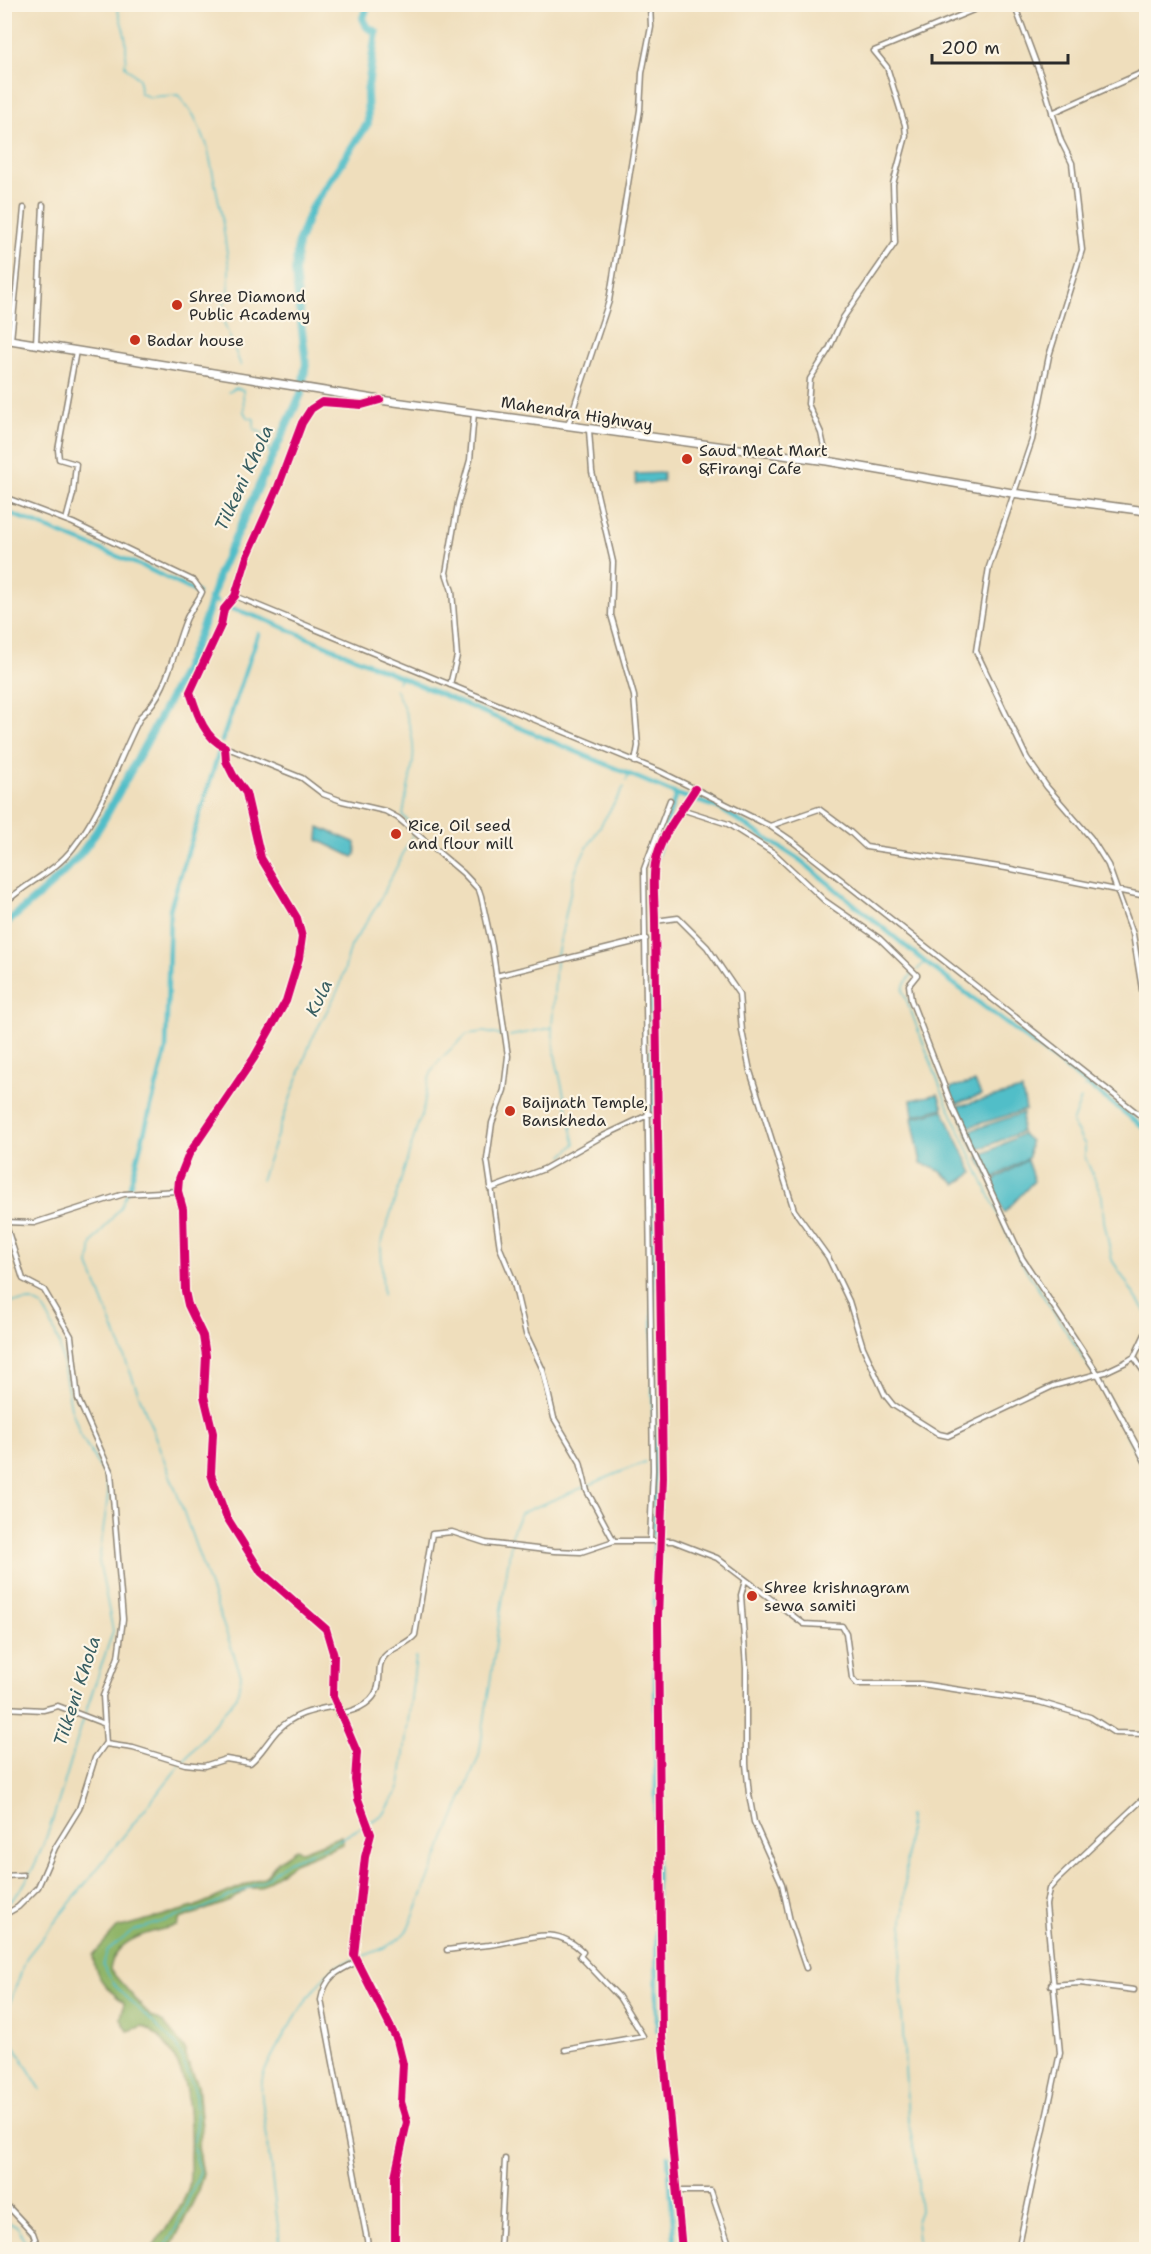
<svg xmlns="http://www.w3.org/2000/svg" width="1151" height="2254" viewBox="0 0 1151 2254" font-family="'Shantell Sans',sans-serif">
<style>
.forest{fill:#91b569;stroke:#5e704a;stroke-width:1.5}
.water{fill:#51bec8;stroke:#3e747a;stroke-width:1.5}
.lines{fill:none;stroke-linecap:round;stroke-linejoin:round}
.stream{stroke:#51bec8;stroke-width:1.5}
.canal{stroke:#51bec8;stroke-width:4.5}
.river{stroke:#51bec8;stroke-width:8}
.street-casing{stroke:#8d8474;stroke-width:7}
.highway-casing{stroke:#8d8474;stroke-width:10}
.street{stroke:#fff;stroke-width:4}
.highway{stroke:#fff;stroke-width:7}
.cycleway-casing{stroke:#fcf5e5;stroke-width:11}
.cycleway{stroke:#d6006c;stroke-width:8}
.poi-dot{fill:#c8321e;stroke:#fcf5e5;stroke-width:2}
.labels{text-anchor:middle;stroke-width:4.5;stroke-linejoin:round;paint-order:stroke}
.poi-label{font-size:16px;fill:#2b2b2b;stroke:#fcf5e5;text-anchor:start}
.street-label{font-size:16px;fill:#2b2b2b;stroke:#fcf5e5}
.water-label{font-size:18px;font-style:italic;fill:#385e62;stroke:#fcf5e5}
</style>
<rect width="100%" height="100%" fill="#fcf5e5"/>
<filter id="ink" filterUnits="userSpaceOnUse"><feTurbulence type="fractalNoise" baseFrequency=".0167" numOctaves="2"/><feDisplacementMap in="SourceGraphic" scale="12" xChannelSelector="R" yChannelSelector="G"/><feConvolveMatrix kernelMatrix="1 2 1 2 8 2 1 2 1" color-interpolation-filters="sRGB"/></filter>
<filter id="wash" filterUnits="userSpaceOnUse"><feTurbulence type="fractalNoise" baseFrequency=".008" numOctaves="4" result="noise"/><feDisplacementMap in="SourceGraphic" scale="24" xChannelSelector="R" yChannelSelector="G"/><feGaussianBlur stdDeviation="1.35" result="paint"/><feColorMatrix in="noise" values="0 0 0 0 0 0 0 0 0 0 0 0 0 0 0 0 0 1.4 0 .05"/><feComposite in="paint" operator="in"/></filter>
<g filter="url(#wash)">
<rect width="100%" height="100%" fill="#efdebc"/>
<path class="forest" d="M 341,1836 L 343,1844 L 294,1863 L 259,1888 L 248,1888 L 230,1901 L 180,1919 L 177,1926 C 150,1932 114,1938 110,1970 L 151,2017 L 164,2023 L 185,2049 L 185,2056 L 198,2085 L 202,2129 L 198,2147 L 203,2173 L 197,2194 L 170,2249 L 152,2249 C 163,2231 181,2210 188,2190 C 191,2179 190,2169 190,2158 C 192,2113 189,2049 143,2026 L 128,2031 L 121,2019 L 124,2003 C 108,1989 94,1978 93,1955 L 117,1928 L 194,1907 L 266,1876 L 278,1861 L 296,1849 L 302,1851 Z"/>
<path class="water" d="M 663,473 L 663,482 L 636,484 L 635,474 Z
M 319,827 L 356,843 L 356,854 L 353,857 L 318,840 Z
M 975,1082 L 981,1095 L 955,1104 L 949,1091 L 952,1087 Z
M 1022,1090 L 1026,1110 L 965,1128 L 958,1106 Z
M 938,1094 L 943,1108 L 913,1116 L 911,1100 Z
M 943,1110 L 973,1173 L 956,1184 L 940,1171 L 921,1163 L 912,1118 Z
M 1023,1113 L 1021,1132 L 975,1151 L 966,1132 Z
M 1022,1134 L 1030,1141 L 1029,1157 L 990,1180 L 978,1157 Z
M 1027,1160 L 1034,1181 L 1004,1213 L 991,1182 Z"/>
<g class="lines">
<path class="stream" d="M 116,4 C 123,30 129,37 125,66 L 139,79 L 140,93 L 149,97 L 178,95 L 194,116 L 207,145 L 221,212 L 229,267 L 229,293 L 220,312 L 241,366
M 229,392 L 236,388 L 243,390 L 244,412 L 247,417 L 254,419 L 254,429 L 264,434 L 271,458
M 398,682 L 401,677
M 395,689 C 405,708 416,738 413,761 C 411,779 405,797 403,816 L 416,830
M 626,781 L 629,774
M 917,970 L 925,962
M 912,974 L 904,985 L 903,991 L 947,1104 L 1019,1259 L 1100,1383 L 1146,1472
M 510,1036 L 551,1028
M 1084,1088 L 1089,1084
M 1081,1099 L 1072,1123 L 1085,1145 L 1085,1157 L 1102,1196 L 1104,1221 L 1112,1260 L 1146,1313
M 563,1156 L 575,1144 L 556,1060 L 552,1028 L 556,960 L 574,875 L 582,856 L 624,787
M 261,1180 L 311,1041 L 340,986 L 351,946 L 378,904 L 413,834
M 130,1186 L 120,1208 L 92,1243 L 89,1265 L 178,1496 L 241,1675 L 237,1696 L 183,1762
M 383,1295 L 381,1245 L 418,1124 C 426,1109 424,1096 429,1079 C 435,1059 453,1049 467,1034 L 484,1032 L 504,1036
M 4,1303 L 32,1301 L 42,1306 L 50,1320 L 59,1343 L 71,1408 L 81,1436 L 105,1476 L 108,1495 L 99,1561 L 113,1631 L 85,1714
M 909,1815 L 900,1978 L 908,2120 L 916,2160 L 920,2211 L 916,2221 L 919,2250
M 4,1905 C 40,1889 70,1758 84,1718
M 4,2018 L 27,1957 L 180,1765
M 4,2029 L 41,2090
M 4,2222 L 17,2226 L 30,2250
M 163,2250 L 176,2228 L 200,2172 L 193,2146 L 197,2124 L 195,2091 L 177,2046 L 114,1985 L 103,1965 L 107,1951 L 133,1931 L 204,1908 L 263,1881 L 288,1861 L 332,1844 L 384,1814 L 400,1787 L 416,1657
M 281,2250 L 262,2099 C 261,2091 261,2084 263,2076 C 271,2054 317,1977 336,1967 C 361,1954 391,1952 408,1929 L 479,1756 L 513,1530 L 521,1513 L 645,1462"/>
<path class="canal" d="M 4,511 L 144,567 L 198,593
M 209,598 L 217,602
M 230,608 L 266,620 L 676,794 L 719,808 L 800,860 L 925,962 L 1146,1129
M 222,741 L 258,634
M 130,1186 L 166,1050 L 170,909 L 219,752
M 657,2030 L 651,872 L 676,794
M 668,2156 L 675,2250"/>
<path class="river" d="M 4,925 C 31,902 58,881 81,853 C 98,833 111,806 124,783 C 158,722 204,642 218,575 L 301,394 L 306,363 L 295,272 L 298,243 L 311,209 L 368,123 L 367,93 L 376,32 L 367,27 L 363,18 L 368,4"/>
</g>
</g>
<g filter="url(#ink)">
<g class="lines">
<defs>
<path id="street" d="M 1014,4 L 1042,79 L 1061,141 L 1072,163 L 1082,250 L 1049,356 L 1032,440 L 989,567 L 976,651 L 1027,758 L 1047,787 L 1091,838 L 1108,865 L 1133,934 L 1146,1014
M 1052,113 L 1146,71
M 11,340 L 24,208
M 36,343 L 43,205
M 376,401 L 362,405 L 322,402 L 311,409 L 302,423 L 278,487 L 247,557 L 235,596 L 224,609 L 221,625 L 190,692 C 197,713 204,738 225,747 L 226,761 L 233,775 L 246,793 L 261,858 L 297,918 L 302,937 L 299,958 L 286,1001 L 254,1058 L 189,1154 L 179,1179 L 178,1191 L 183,1209 L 185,1291 L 188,1305 L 203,1336 L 206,1356 L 204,1396 L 213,1433 L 211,1474 L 215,1486 L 226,1516 L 261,1572 L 326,1629 L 334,1656 L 333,1696 L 357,1752 L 355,1780 L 358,1799 L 371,1834 L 365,1857 L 354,1955 L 397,2040 L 403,2064 L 401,2102 L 407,2122 L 395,2176 L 395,2250
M 568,425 L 609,301 L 640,110 L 642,73 L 651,27 L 650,4
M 589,430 L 592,472 L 613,562 L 611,615 L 634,696 L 638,746 L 635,762
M 827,460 L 821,433 L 808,404 L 810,379 L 829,349 L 843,318 L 895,243 L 893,184 L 906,136 L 905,125 L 887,67 L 874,51 L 988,4
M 4,497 L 73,523 L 173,571 L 194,581 L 202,592 C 199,600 190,610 186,620 C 173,652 168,693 141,716 C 118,760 104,809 73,848 C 54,873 25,883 4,904
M 66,520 L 73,494 L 76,464 L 59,459 L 58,450 L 76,351
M 235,596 L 659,771 L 770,826 L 792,841 L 1146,1120
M 450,685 L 457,656 L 452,591 L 446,573 L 458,503 L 470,460 L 474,413
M 225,747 L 302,778 L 323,794 L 342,801 L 385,811 L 398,818 L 463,873 L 479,890 L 481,896 L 492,946 L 508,1056 L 504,1090 L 492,1123 L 487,1159 L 500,1248 L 513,1279 L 526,1334 L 543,1370 L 554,1418 L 580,1462 L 587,1491 L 614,1541
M 681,809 L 728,824 L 774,853 L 825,901 L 880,939 L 917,975 L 909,985 L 911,1000 L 954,1111 L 1022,1258 L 1098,1374 L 1146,1463
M 770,826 L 819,809 L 850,832 L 866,847 L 1006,868 L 1146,896
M 655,921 L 678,918 L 707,947 L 739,994 L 742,1031 L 750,1071 L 794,1210 L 828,1257 L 849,1301 L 863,1347 L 885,1395 L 893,1405 L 939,1434 L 948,1436 L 1053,1386 L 1105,1372 L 1126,1362 L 1134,1357 L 1146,1332
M 496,976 L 646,939
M 490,1189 L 544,1169 L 599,1138 L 650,1114
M 4,1222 L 34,1223 L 124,1194 L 178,1191
M 5,1222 L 23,1279 L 44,1290 L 71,1336 L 78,1399 L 111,1473 L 123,1619 L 118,1657 L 103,1696 L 106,1744 L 133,1748 L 185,1764 L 204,1766 L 226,1759 L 250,1763 C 261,1754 267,1742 277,1731 C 294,1713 314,1710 336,1706
M 1134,1357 L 1146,1375
M 650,1539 L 653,1470 L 644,869 L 670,800
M 745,1581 L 741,1595 L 746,1668 L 746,1764 L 749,1794 L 754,1822 L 782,1884 L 790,1921 L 806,1968
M 4,1708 L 43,1710 L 58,1706 L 105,1724
M 338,1714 C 357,1711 378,1702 379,1680 C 380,1671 378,1665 384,1657 C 392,1647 407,1645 415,1635 L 432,1534 L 452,1532 L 486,1543 L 554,1551 L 581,1552 L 614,1541 L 673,1541 L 717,1558 L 804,1624 L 842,1626 L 846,1633 L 852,1678 L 857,1684 L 921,1684 L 1039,1702 L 1090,1717 L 1115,1733 L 1146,1734
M 4,1876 L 23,1875
M 4,1915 L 18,1907 L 38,1887 L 55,1848 L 79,1809 L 95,1758 L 105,1744
M 447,1950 C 461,1948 475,1946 489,1945 C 525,1941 553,1922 583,1952 L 580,1956 L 619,1997 L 643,2036 L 565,2050
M 357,1962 C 337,1971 325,1977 321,2000 L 369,2250
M 1051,1985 L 1080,1983 L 1134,1990
M 4,2046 L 6,2046
M 678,2191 L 711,2191 L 731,2250
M 4,2202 L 33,2233 L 39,2250
M 500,2250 L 505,2159
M 682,2250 L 662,2036 L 658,1619 L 663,1477 L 655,921 C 655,902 652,882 655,864 C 660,835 681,812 695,789
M 1018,2250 L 1060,2053 L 1046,1905 L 1049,1889 L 1057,1880 L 1146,1796"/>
<path id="highway" d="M 4,339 L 380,400 L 827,461 L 1012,493 L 1146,511"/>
</defs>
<use href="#street" class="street-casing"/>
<use href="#highway" class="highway-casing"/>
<use href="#street" class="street"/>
<use href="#highway" class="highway"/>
<defs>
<path id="cycleway" d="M 380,400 L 362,405 L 322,402 L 311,409 L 302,423 L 278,487 L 247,557 L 235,596 L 224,609 L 221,625 L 190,692 C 197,713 204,738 225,747 L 226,761 L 233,775 L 246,793 L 261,858 L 297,918 L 302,937 L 299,958 L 286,1001 L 254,1058 L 189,1154 L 179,1179 L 178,1191 L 183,1209 L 185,1291 L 188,1305 L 203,1336 L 206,1356 L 204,1396 L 213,1433 L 211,1474 L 215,1486 L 226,1516 L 261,1572 L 326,1629 L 334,1656 L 333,1696 L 357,1752 L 355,1780 L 358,1799 L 371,1834 L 365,1857 L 354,1955 L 397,2040 L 403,2064 L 401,2102 L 407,2122 L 395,2176 L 395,2250
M 682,2250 L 662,2036 L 658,1619 L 663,1477 L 655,921 C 655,902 652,882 655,864 C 660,835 681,812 695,789"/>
</defs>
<use href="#cycleway" class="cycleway-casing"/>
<use href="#cycleway" class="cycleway"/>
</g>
</g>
<g class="poi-dot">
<circle cx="177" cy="305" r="6"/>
<circle cx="135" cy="340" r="6"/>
<circle cx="687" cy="459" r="6"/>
<circle cx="396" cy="834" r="6"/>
<circle cx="510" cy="1111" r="6"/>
<circle cx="752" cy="1596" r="6"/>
</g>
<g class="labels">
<g class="poi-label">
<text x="189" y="302">Shree Diamond<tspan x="189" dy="18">Public Academy</tspan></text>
<text x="147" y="346">Badar house</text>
<text x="699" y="456">Saud Meat Mart<tspan x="699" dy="18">&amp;Firangi Cafe</tspan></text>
<text x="408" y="831">Rice, Oil seed<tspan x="408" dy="18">and flour mill</tspan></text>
<text x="522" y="1108">Baijnath Temple,<tspan x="522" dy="18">Banskheda</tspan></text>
<text x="764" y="1593">Shree krishnagram<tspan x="764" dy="18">sewa samiti</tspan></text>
</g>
<g class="street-label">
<text transform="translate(577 413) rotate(9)" y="6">Mahendra Highway</text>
</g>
<g class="water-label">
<text transform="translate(244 478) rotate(-65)" y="6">Tilkeni Khola</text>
<text transform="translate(319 998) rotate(-64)" y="6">Kula</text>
<text transform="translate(77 1691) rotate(-72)" y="6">Tilkeni Khola</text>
</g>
</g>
<rect width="1151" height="2254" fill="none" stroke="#fcf5e5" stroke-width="24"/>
<path d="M932 54v9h136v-9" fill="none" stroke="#2b2b2b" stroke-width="3"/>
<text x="941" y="54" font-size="18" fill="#2b2b2b" stroke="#fcf5e5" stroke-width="4.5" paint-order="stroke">200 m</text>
</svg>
